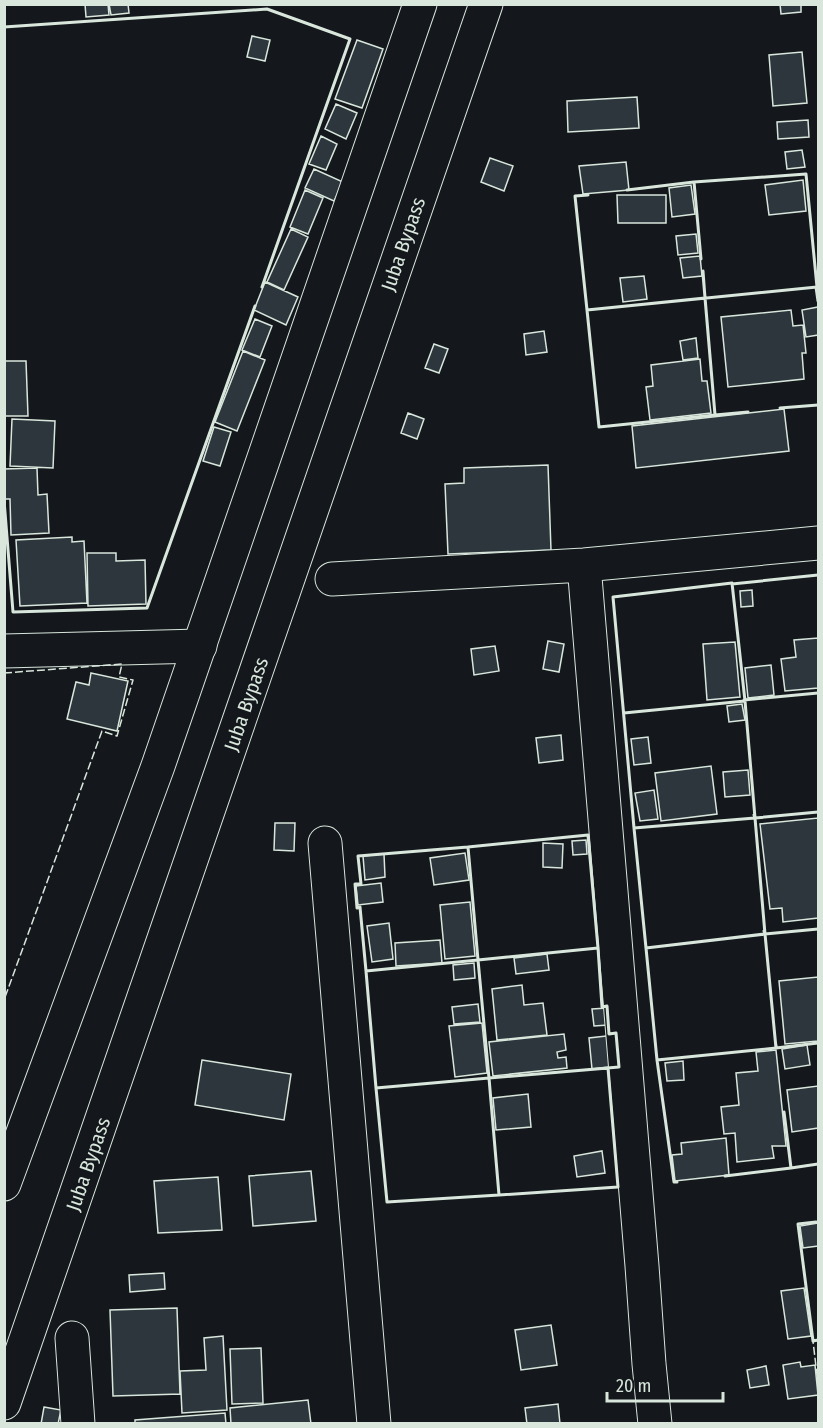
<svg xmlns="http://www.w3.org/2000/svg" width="823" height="1428" viewBox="0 0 823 1428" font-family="'Fira Sans Condensed',sans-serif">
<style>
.building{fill:#2c363c;stroke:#d8e6dc;stroke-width:1.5}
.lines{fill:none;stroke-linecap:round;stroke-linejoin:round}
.street-casing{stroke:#d8e6dc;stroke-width:35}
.primary-casing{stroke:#d8e6dc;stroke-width:35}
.street{stroke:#14181c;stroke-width:33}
.primary{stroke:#14181c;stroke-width:33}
.fence{stroke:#d8e6dc;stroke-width:1.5;stroke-dasharray:8 3;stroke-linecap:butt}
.wall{stroke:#d8e6dc;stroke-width:3}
.labels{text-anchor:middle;stroke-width:4.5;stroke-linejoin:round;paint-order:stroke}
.street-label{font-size:20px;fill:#d8e6dc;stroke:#14181c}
</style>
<rect width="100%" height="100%" fill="#14181c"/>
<path class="building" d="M 85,4 L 108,4 L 109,15 L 86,17 Z
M 109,4 L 128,4 L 129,13 L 111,15 Z
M 780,4 L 801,4 L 801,12 L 781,14 Z
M 252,36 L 270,40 L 265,61 L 247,57 Z
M 357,40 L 383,49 L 362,108 L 335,99 Z
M 802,52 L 807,103 L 773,106 L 769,55 Z
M 637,97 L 639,128 L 568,132 L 567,101 Z
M 336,104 L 357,113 L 346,139 L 325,129 Z
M 808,120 L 809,137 L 778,139 L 777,122 Z
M 321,136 L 337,144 L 326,170 L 309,164 Z
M 802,150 L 805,167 L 787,169 L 785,152 Z
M 490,158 L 513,166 L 504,191 L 481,182 Z
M 626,162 L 629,190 L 583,194 L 579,166 Z
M 314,169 L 343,182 L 334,201 L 305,188 Z
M 803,180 L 806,211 L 769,215 L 765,185 Z
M 691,185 L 695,214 L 672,217 L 669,188 Z
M 305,190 L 323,198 L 308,234 L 290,227 Z
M 617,195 L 666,195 L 666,223 L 618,223 Z
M 291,229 L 308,237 L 284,290 L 267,282 Z
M 696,234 L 698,253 L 678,255 L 676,236 Z
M 700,256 L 702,276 L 683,278 L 680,258 Z
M 644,276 L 647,299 L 623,302 L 620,278 Z
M 265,282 L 298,297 L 286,325 L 254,310 Z
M 818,307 L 818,335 L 806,337 L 802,310 Z
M 791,310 L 793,326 L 803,325 L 806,353 L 802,353 L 804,379 L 728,387 L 721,317 Z
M 255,319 L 272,326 L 260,357 L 242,350 Z
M 544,331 L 547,352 L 526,355 L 524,334 Z
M 696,338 L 698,358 L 683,360 L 680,341 Z
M 434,344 L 448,349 L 439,373 L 425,368 Z
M 243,351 L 265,360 L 237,431 L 215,422 Z
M 700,359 L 702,381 L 707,381 L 711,413 L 650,420 L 646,387 L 653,386 L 651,365 Z
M 4,361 L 26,361 L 28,416 L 4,416 Z
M 784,409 L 789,451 L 636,468 L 632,426 Z
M 408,413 L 424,419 L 417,439 L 401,433 Z
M 12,419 L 55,421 L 53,468 L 10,466 Z
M 214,427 L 231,432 L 220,466 L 203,461 Z
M 548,465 L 551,550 L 448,554 L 445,484 L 464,483 L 464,468 Z
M 37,468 L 38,495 L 47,494 L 49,533 L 11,535 L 10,499 L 5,499 L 4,469 Z
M 72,537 L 72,542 L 84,541 L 87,603 L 20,606 L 16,540 Z
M 87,553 L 116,553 L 116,561 L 145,560 L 146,604 L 88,606 Z
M 752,590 L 753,606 L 741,607 L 740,591 Z
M 818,638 L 818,688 L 785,691 L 781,659 L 796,657 L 794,640 Z
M 548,641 L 564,644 L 559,672 L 543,669 Z
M 735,642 L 740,697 L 707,700 L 703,644 Z
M 495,646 L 499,671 L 474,675 L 471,649 Z
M 771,665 L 774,695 L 748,698 L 745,668 Z
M 91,673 L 128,681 L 117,731 L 67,719 L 76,682 L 89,685 Z
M 742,704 L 745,720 L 729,722 L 727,706 Z
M 561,735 L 563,760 L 539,763 L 536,738 Z
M 648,737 L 651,763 L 634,765 L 631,739 Z
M 711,766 L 717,814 L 661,821 L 655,773 Z
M 748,770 L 750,795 L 725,797 L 723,772 Z
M 654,790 L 658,819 L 640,821 L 635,793 Z
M 818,818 L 818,918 L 783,922 L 782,908 L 770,909 L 760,824 Z
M 275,823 L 295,823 L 294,851 L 274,850 Z
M 586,840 L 587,854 L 573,855 L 572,841 Z
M 543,843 L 563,844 L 562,868 L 543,867 Z
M 465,853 L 469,880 L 434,885 L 430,858 Z
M 384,854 L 385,877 L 365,880 L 363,856 Z
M 381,883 L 383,902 L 358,905 L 356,886 Z
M 470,902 L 475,956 L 445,959 L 440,905 Z
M 389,923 L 393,959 L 372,962 L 367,926 Z
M 440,940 L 442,963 L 396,966 L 395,943 Z
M 547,954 L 549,970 L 516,974 L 514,958 Z
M 474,963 L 475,978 L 454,980 L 453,965 Z
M 818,977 L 818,1041 L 785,1044 L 779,981 Z
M 522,985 L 524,1005 L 543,1003 L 547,1035 L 497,1040 L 492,989 Z
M 478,1004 L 480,1022 L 454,1024 L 452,1007 Z
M 607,1008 L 608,1025 L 594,1026 L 592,1009 Z
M 482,1023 L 487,1073 L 455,1077 L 449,1026 Z
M 564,1034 L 566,1050 L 557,1052 L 558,1058 L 566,1057 L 567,1068 L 493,1076 L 489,1042 Z
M 615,1035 L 618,1066 L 592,1069 L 589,1038 Z
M 807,1045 L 810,1065 L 785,1069 L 782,1049 Z
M 776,1050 L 786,1146 L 772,1146 L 774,1158 L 737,1162 L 735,1133 L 724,1134 L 721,1107 L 739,1105 L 736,1073 L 758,1071 L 756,1052 Z
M 202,1060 L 291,1074 L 284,1120 L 195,1105 Z
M 683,1061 L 684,1080 L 667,1081 L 665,1063 Z
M 818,1086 L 818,1128 L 792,1132 L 787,1090 Z
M 528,1094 L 531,1127 L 496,1130 L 493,1098 Z
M 726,1138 L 729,1175 L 675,1181 L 672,1155 L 682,1154 L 681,1143 Z
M 602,1151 L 605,1173 L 577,1177 L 574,1156 Z
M 311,1171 L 316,1221 L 253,1226 L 249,1176 Z
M 218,1177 L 222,1230 L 158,1233 L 154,1181 Z
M 818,1223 L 818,1246 L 803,1248 L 800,1226 Z
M 164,1273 L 165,1289 L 130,1292 L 129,1275 Z
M 804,1288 L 811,1336 L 788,1339 L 781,1291 Z
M 177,1308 L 180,1394 L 113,1396 L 110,1310 Z
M 551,1325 L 557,1365 L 521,1370 L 515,1330 Z
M 223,1336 L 227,1410 L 182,1413 L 180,1371 L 206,1370 L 204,1338 Z
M 261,1348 L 263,1403 L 232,1404 L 230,1349 Z
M 800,1362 L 801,1367 L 815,1365 L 818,1395 L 788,1399 L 783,1365 Z
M 766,1366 L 769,1385 L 750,1388 L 747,1370 Z
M 308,1400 L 311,1424 L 231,1424 L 230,1408 Z
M 558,1404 L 560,1424 L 527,1424 L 525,1408 Z
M 44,1407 L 61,1410 L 58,1424 L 41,1424 Z
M 225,1413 L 226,1424 L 135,1424 L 135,1420 Z"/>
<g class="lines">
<defs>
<path id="street" d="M 584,565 L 642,1266 L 649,1364 L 655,1424
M 332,579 L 584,565 L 818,543
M 4,651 L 200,646
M 325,843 L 374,1424
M 72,1338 L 78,1424"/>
<path id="primary" d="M 4,1184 L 158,766 L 420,4
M 4,1403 L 486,4"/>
</defs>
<use href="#street" class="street-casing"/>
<use href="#primary" class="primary-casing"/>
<use href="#street" class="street"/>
<use href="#primary" class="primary"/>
<path class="fence" d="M 4,673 L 122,664 L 119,677 L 133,680 L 117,736 L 102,731 L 4,1000
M 818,1340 L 813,1341 L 818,1384"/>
<path class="wall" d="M 4,27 L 267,9 L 350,39 L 262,287
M 627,190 L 694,182 L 701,259
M 588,195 L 575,196 L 587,310 L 817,287 L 806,174 L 694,182 L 701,259
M 703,271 L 705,298
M 703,274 L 715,415 L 748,412
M 816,287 L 818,301
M 705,298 L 715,415 L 599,427 L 587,310 Z
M 780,408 L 818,405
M 4,500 L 13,612 L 147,608 L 255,306
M 732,584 L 818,575
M 744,700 L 818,693
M 624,713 L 745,701 L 732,583 L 613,597 L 634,828 L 755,818 L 745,701 L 624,713
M 754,815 L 755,818 L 818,812
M 755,818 L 765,934 L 646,948 L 634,828 Z
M 588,835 L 598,948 L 478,960 L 468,847 Z
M 468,847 L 478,960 L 366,971 L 360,907 L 357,908 L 355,884 L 361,884 L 358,856 Z
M 764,931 L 765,934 L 818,929
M 765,934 L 776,1048 L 657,1060 L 646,948 Z
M 598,948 L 602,1007 L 607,1006 L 609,1034 L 616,1033 L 619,1067 L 489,1078 L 478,960 Z
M 478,960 L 489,1078 L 376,1088 L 366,971 Z
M 776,1045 L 776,1048 L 818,1043
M 657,1060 L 674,1182 L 677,1182
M 608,1068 L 618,1187 L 499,1195 L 489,1078 Z
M 489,1078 L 499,1195 L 387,1202 L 376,1088 Z
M 784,1112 L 791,1168 L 818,1164
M 725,1176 L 791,1168
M 816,1222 L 798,1224 L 813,1341 L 818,1340"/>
</g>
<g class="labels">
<g class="street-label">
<text transform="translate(403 244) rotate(-71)" y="7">Juba Bypass</text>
<text transform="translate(246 704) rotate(-71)" y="7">Juba Bypass</text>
<text transform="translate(88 1164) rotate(-71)" y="7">Juba Bypass</text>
</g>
</g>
<rect width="823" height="1428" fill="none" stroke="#d8e6dc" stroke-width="12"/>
<path d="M607 1392v9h116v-9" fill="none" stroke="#d8e6dc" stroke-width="3"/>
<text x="616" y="1392" font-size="18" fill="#d8e6dc" stroke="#14181c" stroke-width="4.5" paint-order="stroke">20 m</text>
</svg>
